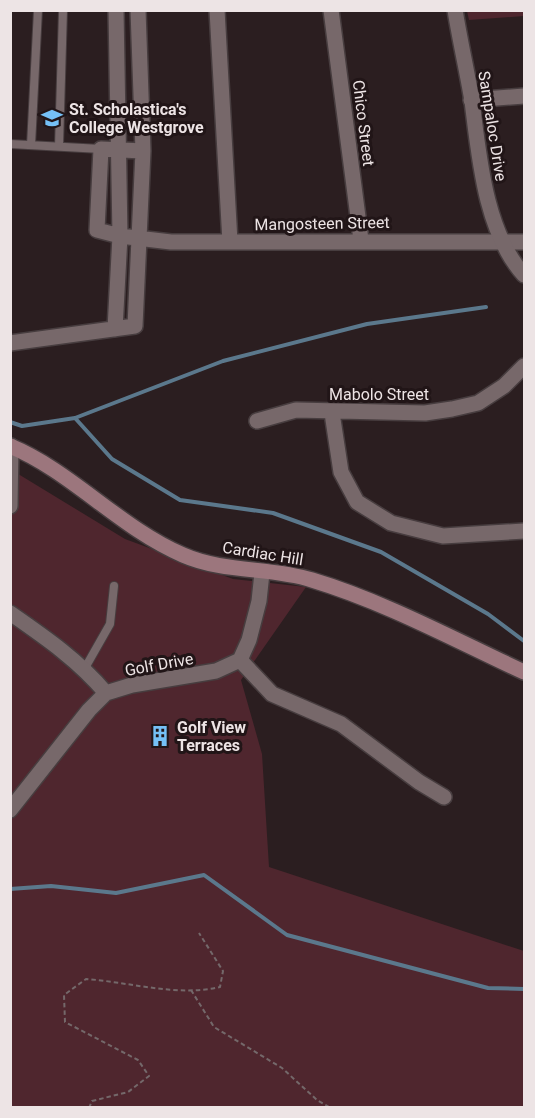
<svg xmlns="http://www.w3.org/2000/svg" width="535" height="1118" viewBox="0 0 535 1118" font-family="Roboto,sans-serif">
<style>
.green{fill:#4f262e}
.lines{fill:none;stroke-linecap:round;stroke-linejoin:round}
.stream{stroke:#5b788c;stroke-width:4}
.service-casing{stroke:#473d3f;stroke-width:10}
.minor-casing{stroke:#473d3f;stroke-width:18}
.tertiary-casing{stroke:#473d3f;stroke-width:18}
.secondary-casing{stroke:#473d3f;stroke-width:18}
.path{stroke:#74686a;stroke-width:2;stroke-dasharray:4.5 3;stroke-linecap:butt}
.service{stroke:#77686a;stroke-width:8}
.minor{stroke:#77686a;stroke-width:15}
.tertiary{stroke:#77686a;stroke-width:15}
.secondary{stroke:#9c767d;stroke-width:15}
.labels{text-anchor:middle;stroke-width:6;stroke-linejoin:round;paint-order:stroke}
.poi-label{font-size:16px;font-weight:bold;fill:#ede4e5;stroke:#211517;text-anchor:start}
.street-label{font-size:16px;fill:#ede4e5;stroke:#211517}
</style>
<rect width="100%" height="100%" fill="#2b1e20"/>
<path class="green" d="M 467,11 L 524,11 L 524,16 L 469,20 Z
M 10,469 L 125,539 L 233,579 L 306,587 L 241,680 L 262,754 L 269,867 L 524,951 L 524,1107 L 11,1107 Z"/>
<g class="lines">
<path class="stream" d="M 75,418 L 112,459 L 180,500 L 273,513 L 381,552 L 488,614 L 524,641
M 10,422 L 22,426 L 75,418 L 223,361 L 367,324 L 486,307
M 10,889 L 51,886 L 116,893 L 204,875 L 287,935 L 488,988 L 524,989"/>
<defs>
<path id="service" d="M 10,144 L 101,149
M 31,145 L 38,10
M 59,146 L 63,10
M 85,668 L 110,624 L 114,586"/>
<path id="minor" d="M 217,10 L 230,242
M 331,10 L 361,240
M 471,100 L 524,96
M 143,151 L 101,149 L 97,230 L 120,236 L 171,242 L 524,242
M 115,329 L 120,236 L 116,10
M 10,343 L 135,326 L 143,151 L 138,10
M 332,413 L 341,472 L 357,502 L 391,523 L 443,536 L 524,531
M 257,421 L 296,410 L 425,413 L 452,409 L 478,403 L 504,386 L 524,366
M 10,506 L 11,446
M 10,613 C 46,638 78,660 106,693
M 240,660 L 272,694 L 341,724 L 419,782 L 444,797
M 10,810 L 89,710 L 106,693 L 132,685 L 216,671 L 240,660 L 249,640 L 259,601 L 262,573"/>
<path id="tertiary" d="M 455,10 C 460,41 467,71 472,101 C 479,156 485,232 524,275"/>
<path id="secondary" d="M 10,446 C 71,471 120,528 183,555 C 224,573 271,567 312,580 C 385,602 455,640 524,672"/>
</defs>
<use href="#service" class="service-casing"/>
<use href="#minor" class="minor-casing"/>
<use href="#tertiary" class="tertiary-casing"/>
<use href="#secondary" class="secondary-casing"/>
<path class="path" d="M 191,990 L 214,1027 L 282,1068 L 317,1100 L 331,1108
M 89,1108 L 92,1101 L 128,1092 L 149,1076 L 138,1060 L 65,1022 L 64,995 L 86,979 C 129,982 177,997 220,987 L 223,971 L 199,933"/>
<use href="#service" class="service"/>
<use href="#minor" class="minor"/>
<use href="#tertiary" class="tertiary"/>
<use href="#secondary" class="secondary"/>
</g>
<defs>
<symbol id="university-bare" viewBox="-9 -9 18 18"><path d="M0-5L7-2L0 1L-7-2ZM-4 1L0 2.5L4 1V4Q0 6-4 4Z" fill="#75c0f6" stroke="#211517" stroke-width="2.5" paint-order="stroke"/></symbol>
<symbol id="building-bare" viewBox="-9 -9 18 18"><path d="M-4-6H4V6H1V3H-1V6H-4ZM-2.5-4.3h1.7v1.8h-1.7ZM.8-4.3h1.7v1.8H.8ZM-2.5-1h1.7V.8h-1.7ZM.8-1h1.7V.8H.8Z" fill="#75c0f6" stroke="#211517" stroke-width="2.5" paint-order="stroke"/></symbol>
</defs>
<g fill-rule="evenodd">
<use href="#university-bare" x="37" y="103" width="30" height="30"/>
<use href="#building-bare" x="145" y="721" width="30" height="30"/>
</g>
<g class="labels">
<g class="poi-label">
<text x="69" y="115">St. Scholastica's<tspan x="69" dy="18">College Westgrove</tspan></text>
<text x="177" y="733">Golf View<tspan x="177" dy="18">Terraces</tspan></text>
</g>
<g class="street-label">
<text transform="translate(364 123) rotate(83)" y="6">Chico Street</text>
<text transform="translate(493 126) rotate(81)" y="6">Sampaloc Drive</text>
<text transform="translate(322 223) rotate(-1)" y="6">Mangosteen Street</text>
<text x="379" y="400">Mabolo Street</text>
<text transform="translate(263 553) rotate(9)" y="6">Cardiac Hill</text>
<text transform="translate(159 664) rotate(-10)" y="6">Golf Drive</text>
</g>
</g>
<rect width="535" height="1118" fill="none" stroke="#ede4e5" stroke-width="24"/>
</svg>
